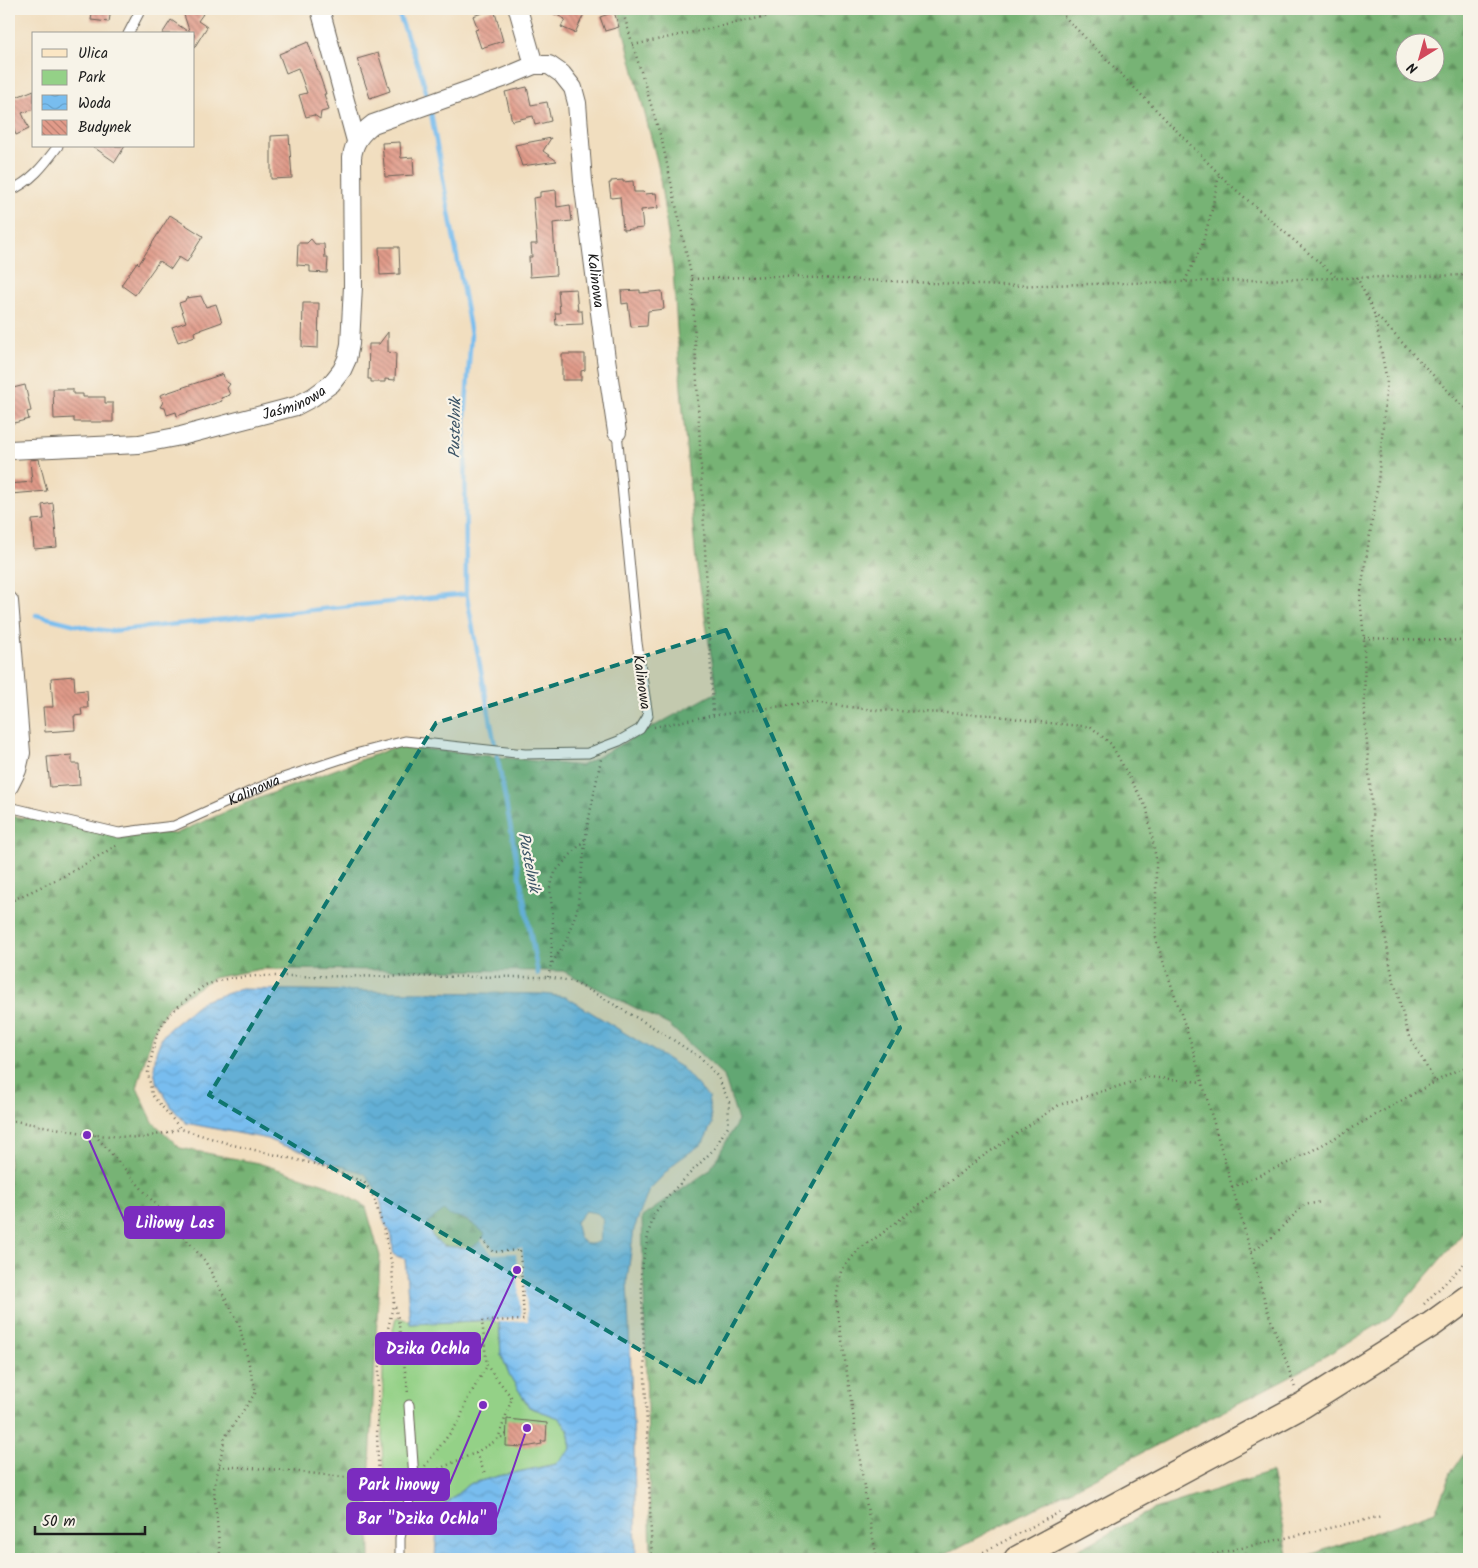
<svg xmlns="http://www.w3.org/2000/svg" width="1478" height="1568" viewBox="0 0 1478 1568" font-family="Kalam,sans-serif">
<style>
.forest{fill:url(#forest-firs);stroke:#4a6848;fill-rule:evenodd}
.green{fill:#94d187;stroke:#587652}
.water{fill:url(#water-waves);stroke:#4a6c86;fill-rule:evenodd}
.pier{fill:#f1debf}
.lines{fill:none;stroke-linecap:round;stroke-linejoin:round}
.stream{stroke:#78bdef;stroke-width:4.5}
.building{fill:url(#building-back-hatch)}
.lane-casing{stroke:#676055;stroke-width:11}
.street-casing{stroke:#676055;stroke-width:20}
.secondary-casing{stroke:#676055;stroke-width:28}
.path{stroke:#676055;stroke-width:2.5;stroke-dasharray:1 4;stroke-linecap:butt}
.lane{stroke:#fff;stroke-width:9}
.street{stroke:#fff;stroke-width:18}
.secondary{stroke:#fbe6c4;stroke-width:25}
.marked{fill:#0f766e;fill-opacity:0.2;stroke:#0f766e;stroke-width:4;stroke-dasharray:10 6;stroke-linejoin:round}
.labels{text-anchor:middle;stroke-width:4.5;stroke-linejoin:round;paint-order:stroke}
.street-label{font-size:15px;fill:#1c1c1c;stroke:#f7f3e8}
.water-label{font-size:16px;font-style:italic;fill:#3c5466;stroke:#f7f3e8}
.leader{fill:none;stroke:#7b2cbf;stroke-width:2}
.callout-dot{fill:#7b2cbf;stroke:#f7f3e8;stroke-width:2}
.callout{fill:#7b2cbf;stroke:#7b2cbf;stroke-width:2}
.callout-label{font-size:16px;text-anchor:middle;font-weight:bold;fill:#fff}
</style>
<defs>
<pattern id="forest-firs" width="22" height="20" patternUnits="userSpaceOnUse" patternTransform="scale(1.25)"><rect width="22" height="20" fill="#77b374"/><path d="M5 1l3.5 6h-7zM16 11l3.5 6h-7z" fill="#61915e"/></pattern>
<pattern id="water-waves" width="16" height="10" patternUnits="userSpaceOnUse" patternTransform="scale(1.25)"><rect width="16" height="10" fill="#78bdef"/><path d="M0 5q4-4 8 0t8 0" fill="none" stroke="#67a2cc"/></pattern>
<pattern id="building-back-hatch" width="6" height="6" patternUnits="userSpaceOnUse" patternTransform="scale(1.25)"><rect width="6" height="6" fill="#e19b8a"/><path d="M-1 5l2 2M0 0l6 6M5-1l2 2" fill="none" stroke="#b67e70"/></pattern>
</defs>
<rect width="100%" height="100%" fill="#f7f3e8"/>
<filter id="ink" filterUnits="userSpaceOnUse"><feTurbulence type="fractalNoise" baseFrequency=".02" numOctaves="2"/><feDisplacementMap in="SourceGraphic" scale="10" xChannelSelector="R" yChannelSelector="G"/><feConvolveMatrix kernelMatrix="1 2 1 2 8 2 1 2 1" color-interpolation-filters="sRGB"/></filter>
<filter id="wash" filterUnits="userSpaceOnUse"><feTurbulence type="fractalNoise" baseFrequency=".0096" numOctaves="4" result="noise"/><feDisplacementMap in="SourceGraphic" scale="20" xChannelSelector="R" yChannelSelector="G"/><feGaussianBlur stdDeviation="1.12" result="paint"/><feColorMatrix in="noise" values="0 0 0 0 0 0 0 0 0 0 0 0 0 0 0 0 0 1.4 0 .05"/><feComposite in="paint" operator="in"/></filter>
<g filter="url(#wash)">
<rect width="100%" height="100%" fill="#f1debf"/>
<path class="forest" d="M 618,9 L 1469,9 L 1469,1226 L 1391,1317 L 1300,1371 L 1260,1392 L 936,1559 L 651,1559 L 642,1217 L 710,1170 L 738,1121 L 724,1076 L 669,1025 L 563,971 L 261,969 L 213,978 L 168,1007 L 152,1034 L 137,1088 L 153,1122 L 180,1148 L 258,1163 L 328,1185 L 366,1207 L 380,1256 L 369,1486 L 370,1559 L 9,1559 L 9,816 L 175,834 L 246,803 L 398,746 L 581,766 L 717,692 L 696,562 L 681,388 L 673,270 L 658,165 ZM 1406,42 L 1436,42 L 1436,72 L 1406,72 Z
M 444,1210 L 476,1226 L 485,1234 C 475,1253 461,1247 443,1246 L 432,1236 L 428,1222 Z
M 1469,1447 L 1469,1559 L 1298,1559 L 1436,1511 L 1451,1472 Z
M 1271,1472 L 1289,1559 L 1061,1559 L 1152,1510 Z"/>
<path class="green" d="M 396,1317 L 410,1321 L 410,1324 L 495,1320 L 499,1322 L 501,1354 L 510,1376 L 529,1407 L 560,1418 L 568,1429 L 571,1449 L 556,1464 L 499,1476 L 469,1484 L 445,1504 L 438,1523 L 385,1499 L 382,1444 L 383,1372 Z"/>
<path class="water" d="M 241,989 L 542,994 L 566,997 L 682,1068 L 708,1097 L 712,1124 L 703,1143 L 676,1162 L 649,1190 L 634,1229 L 627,1281 L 634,1446 L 636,1559 L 435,1559 L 437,1527 L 445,1504 L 469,1484 L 499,1476 L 556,1464 L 571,1449 L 568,1429 L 559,1418 L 529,1407 L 510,1376 L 501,1354 L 499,1322 L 495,1322 L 494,1320 L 410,1324 L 405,1259 L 394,1255 C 392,1249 393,1244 392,1239 C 392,1233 388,1229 385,1224 C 382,1218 383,1211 381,1204 C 380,1197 369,1177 364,1173 L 318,1159 L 304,1151 L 281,1145 L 268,1139 L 186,1123 L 172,1108 L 156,1081 L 154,1069 L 156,1052 L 162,1037 L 169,1029 L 203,1001 ZM 444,1210 L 450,1216 C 463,1215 476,1225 485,1234 C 475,1253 461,1247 443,1246 L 432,1236 L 428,1222 ZM 585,1211 L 597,1213 L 603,1219 L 600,1241 C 583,1250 577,1238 576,1222 Z"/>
<path class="pier" d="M 483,1238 L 494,1250 L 522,1248 L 528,1321 L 495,1322 L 495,1319 L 521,1317 L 516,1253 L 492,1254 L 481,1241 Z"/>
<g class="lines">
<path class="stream" d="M 397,9 L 422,76 L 427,96
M 431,113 L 471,334 L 465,420 L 466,592 L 495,745
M 36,615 L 88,628 L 110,631 L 467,594
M 497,755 L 538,974"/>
</g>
<g id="blocks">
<path class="building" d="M 93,9 L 111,9 L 109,22 L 91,20 Z
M 182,9 L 196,9 L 203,14 L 198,21 L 207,27 L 194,48 L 194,34 L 162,34 L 171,20 L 190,33 Z
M 494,9 L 503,41 L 481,48 L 475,30 L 478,29 L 473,16 Z
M 544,9 L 574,9 L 584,14 L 575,33 L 561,27 L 565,19 Z
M 614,12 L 619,27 L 605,31 L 600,17 Z
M 308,42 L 326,94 L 324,94 L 329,110 L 321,112 L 320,119 L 314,115 L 306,117 L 299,95 L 307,93 L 298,68 L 286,73 L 279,54 Z
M 378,53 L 390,91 L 370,98 L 357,59 Z
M 527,87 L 531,105 L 547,102 L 551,121 L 535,125 L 533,116 L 512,121 L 505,92 Z
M 34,90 L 34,109 L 22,113 L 29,129 L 16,135 L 9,116 L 9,100 Z
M 289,135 L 292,178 L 271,179 L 271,136 Z
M 551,138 L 543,151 L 557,161 L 522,166 L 515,145 Z
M 400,142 L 401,158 L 413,157 L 414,175 L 385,177 L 382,143 Z
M 92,146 L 125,146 L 115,162 Z
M 623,180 L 623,182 L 633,181 L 634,192 L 643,192 L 645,194 L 656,193 L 658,208 L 641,210 L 643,228 L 623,230 L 620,197 L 611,198 L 609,183 L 611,183 L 611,181 Z
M 556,190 L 557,207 L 570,205 L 572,221 L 553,223 L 556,275 L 530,277 L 529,257 L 532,257 L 531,244 L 537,244 L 533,198 L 540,197 L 540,192 Z
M 170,215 L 203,236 L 187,262 L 179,257 L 171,269 L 159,261 L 135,295 L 121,285 L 137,262 L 139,264 Z
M 311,239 L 315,244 L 324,244 L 325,258 L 328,258 L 327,273 L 310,272 L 310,266 L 297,265 L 298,243 L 307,243 Z
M 379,247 L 399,247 L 400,274 L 380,275 Z
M 576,289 L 578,311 L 582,311 L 583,324 L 556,325 L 555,313 L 560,313 L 558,290 Z
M 640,290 L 640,293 L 662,291 L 664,309 L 648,311 L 647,326 L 631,327 L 628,303 L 622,304 L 621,291 Z
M 201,296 L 206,307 L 216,304 L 222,322 L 194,332 L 195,336 L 178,342 L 172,327 L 186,322 L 179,303 L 185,301 L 186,298 Z
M 303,303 L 319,303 L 318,348 L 302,347 Z
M 388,332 L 388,352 L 396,353 L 395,380 L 385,379 L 385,382 L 371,382 L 371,379 L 368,379 L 369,344 L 379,344 Z
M 562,354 L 585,354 L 585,370 L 581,371 L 581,380 L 562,380 Z
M 223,374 L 225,381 L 230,384 L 227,388 L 230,395 L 221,398 L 222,401 L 177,416 L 176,412 L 167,415 L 165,408 L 160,407 L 163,402 L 160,395 Z
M 25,385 L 31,411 L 27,412 L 29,419 L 14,423 L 9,404 L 9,389 Z
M 53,389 L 73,389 L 73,394 L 83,394 L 83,397 L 105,397 L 105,403 L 113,403 L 113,422 L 74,422 L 74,418 L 54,419 Z
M 39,459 L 47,491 L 10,494 L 9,484 L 32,482 L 30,460 Z
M 53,503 L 57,547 L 34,549 L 32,520 L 44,519 L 42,505 Z
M 74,676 L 75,691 L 87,690 L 88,708 L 81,708 L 82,715 L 74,716 L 75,730 L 45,732 L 43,707 L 53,707 L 51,678 Z
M 72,755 L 72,764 L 79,764 L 80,785 L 50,787 L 47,757 Z
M 507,1419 L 547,1423 L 546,1441 L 541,1441 L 542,1444 L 525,1447 L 506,1446 Z"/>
</g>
</g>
<g filter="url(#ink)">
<use href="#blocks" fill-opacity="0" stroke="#676055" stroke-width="1"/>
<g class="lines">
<defs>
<g id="lane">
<path d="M 128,34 L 141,9"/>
<path d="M 9,191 C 31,182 44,165 58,146"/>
<path id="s1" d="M 9,807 L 119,833 L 141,830 L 174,826 L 274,781 L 359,753 L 405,741 L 525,754 L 588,753 L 619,741 L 640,729 L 648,716 L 637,643 L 617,432"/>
<path d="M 400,1559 L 400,1538 L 414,1479 L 409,1405"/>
</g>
<g id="street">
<path d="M 320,9 L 356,141"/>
<path d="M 518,9 L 534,65"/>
<path id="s2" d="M 9,450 L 139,444 L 181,436 L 296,406 L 313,397 L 331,384 L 342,370 L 347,359 L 350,344 L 353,286 L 352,157 C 354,142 361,133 373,124 L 503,78 L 534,65 L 549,65 L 562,74 L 573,88 L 577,103 L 583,181 L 606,359 L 617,432"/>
<path d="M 9,601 L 21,753 L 17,770 L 9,786"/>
</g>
<path id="secondary" d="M 1017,1559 L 1303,1405 L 1432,1324 L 1469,1297"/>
</defs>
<use href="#lane" class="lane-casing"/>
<use href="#street" class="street-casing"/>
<use href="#secondary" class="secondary-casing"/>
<path class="path" d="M 622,9 L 662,141 L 692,279 L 713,715
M 1057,9 L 1228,183 L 1335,276
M 633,45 L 800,9
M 1462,275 L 1469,266
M 1357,277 L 1374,313 L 1469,413
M 692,279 L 769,276 L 1004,286 L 1469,275
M 1185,281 L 1202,245 L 1212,210 L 1219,174
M 1374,313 L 1387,381 L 1378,482 L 1360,598 L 1364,638 L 1365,718 L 1378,892 L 1391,970 L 1408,1033 L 1435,1082
M 1364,638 L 1469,641
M 654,727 L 703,717 L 811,702 L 874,710 L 993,715 L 1039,722 L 1091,727 L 1111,744 L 1147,809 L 1156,859 L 1156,940 L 1191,1043 L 1268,1312 L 1285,1358 L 1295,1388
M 9,902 L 68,874 L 119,844
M 551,963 L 553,921 L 550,888 L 555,872 L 585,839
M 548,977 L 551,965 L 565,943 L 577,910 L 587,828 L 601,759
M 9,1120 L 95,1135 L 143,1138 L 181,1129
M 95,1135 L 205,1261 L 239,1324 L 256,1392 L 225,1437 L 214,1489 L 220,1554 L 219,1559
M 1232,1187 L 1297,1159 L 1413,1094 L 1455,1071 L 1469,1066
M 482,1239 L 493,1252 L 520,1250 L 524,1320 L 482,1321 L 487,1366 L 512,1398 L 498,1439
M 1251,1252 L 1272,1237 L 1304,1205 L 1321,1202
M 394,1302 L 398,1318 L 408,1393
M 1424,1304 L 1469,1259
M 476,1453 L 486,1476
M 219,1466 L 282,1470 L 379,1481
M 425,1466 L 460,1420 L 467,1400 L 487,1366
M 425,1475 L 475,1453 L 507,1434
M 392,1519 L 382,1500 L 379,1481 L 377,1435 L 379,1370 L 394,1301 L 392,1265 L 383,1226 L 372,1193 L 364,1182 L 315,1164 L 233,1145 L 181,1129 L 152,1095 L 148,1072 L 157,1034 L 166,1018 L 182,1003 L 205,985 L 226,979 L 256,976 L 548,977 L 571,981 L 596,994 L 661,1032 L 702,1059 L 718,1077 L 729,1102 L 728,1126 L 714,1149 L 665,1199 L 655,1213 L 649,1231 L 641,1272 L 652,1559
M 877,1559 L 867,1507 L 836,1300 L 841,1271 L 859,1249 L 880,1235 L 976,1161 L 1059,1105 L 1148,1077 L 1202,1082
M 970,1559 L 1060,1512
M 1193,1559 L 1382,1516"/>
<use href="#lane" class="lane"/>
<use href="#street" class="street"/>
<use href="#secondary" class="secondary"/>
</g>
</g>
<path class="marked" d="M 726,630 L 900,1028 L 699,1385 L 209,1095 L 436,723 Z"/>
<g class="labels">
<g class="street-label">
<text dy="5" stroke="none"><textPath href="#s2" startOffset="1020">Kalinowa</textPath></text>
<text dy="5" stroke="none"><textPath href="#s2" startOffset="291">Jaśminowa</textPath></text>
<text transform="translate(642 682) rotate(82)" y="5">Kalinowa</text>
<text dy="5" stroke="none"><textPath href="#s1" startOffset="256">Kalinowa</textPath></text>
</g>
<g class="water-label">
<text transform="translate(454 428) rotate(-89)" y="6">Pustelnik</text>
<text transform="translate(530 862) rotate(79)" y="6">Pustelnik</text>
</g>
</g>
<path class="leader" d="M87 1135L125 1222M517 1270L480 1349M483 1405L449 1485M527 1428L496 1519"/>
<g class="callout-dot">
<circle cx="87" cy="1135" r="5"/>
<circle cx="517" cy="1270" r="5"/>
<circle cx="483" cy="1405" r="5"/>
<circle cx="527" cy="1428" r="5"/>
</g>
<g class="callout">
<rect x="125" y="1207" width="99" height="31" rx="5"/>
<rect x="376" y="1333" width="104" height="31" rx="5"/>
<rect x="348" y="1469" width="101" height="31" rx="5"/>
<rect x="347" y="1503" width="149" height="31" rx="5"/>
</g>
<g class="callout-label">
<text x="175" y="1228">Liliowy Las</text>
<text x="428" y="1354">Dzika Ochla</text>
<text x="399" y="1490">Park linowy</text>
<text x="422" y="1524">Bar "Dzika Ochla"</text>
</g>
<rect width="1478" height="1568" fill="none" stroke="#f7f3e8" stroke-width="30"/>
<rect x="32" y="32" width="162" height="115" fill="#f7f3e8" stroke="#9f9d96"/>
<rect x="42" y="49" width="25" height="8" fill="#fbe6c4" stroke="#9f9d96"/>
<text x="78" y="58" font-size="15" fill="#1c1c1c">Ulica</text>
<rect x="42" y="70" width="25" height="15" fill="#94d187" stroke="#9f9d96"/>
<text x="78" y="82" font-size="15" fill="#1c1c1c">Park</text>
<rect x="42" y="95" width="25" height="15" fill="url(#water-waves)" stroke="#9f9d96"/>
<text x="78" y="108" font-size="15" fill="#1c1c1c">Woda</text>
<rect x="42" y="120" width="25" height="15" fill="url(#building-back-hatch)" stroke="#9f9d96"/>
<text x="78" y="132" font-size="15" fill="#1c1c1c">Budynek</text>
<g transform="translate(1420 58) rotate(217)"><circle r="24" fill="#f7f3e8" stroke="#9f9d96"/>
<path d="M0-4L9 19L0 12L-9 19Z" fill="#d1495b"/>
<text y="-8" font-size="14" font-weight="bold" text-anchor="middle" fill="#1c1c1c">N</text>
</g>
<path d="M35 1526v8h110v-8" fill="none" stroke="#1c1c1c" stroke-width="2.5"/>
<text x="42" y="1526" font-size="15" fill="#1c1c1c" stroke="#f7f3e8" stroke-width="4" paint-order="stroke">50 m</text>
</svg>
